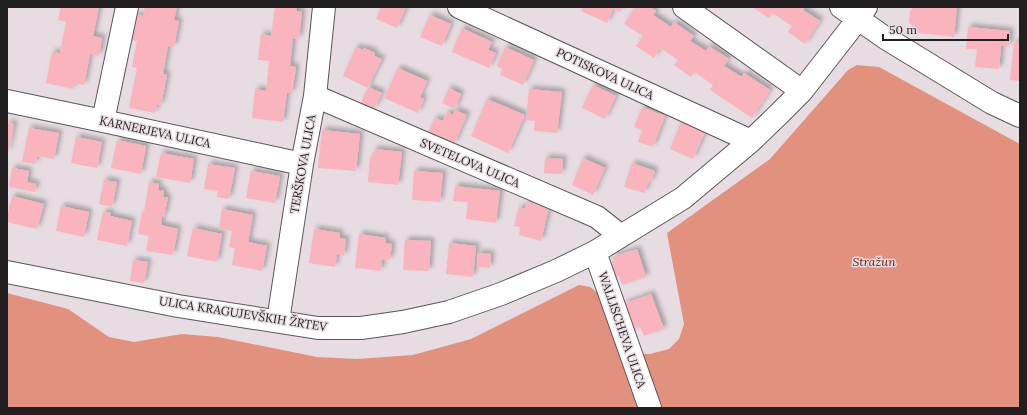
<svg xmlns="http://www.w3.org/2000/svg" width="1027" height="415" viewBox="0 0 1027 415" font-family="Lora,serif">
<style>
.forest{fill:#e2917e}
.building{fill:#fab4bd;filter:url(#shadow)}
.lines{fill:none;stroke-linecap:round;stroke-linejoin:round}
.minor-casing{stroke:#5e5559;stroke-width:24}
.minor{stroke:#fff;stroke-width:22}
.labels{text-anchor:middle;stroke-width:3;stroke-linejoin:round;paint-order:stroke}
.street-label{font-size:12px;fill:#221f20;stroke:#e6dce1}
.park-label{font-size:12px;font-style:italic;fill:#721200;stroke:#e6dce1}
</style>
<defs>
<filter id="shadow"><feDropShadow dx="3.5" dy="-3.5" stdDeviation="2" flood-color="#0004"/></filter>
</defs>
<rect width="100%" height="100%" fill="#e6dce1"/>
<path class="forest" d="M 857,65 L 879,67 L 1020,144 L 1020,408 L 7,408 L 7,293 L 68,309 L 109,337 L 134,342 L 182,334 L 218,337 L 317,357 L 357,359 L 413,355 L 471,339 L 579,285 L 590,287 L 598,293 L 637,354 L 650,354 L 669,349 L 679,339 L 684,324 L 667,233 L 770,159 L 848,70 Z"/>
<path class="building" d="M 61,7 L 99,7 L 93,36 L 102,38 L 99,56 L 90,54 L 84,85 L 74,83 L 73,89 L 46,83 L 52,52 L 60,53 L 66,22 L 58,20 Z
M 145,7 L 177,7 L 174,20 L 179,21 L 174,47 L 168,46 L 163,74 L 167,75 L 161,105 L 157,104 L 155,113 L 129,108 L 137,68 L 132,67 L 137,41 L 131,40 L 136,15 L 143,16 Z
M 275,7 L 297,7 L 296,11 L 302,12 L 299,39 L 293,38 L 290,66 L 296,67 L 292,93 L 287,93 L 283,122 L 252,118 L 255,89 L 266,91 L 269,61 L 258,60 L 261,34 L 271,36 Z
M 381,7 L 406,7 L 397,28 L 376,19 Z
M 583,7 L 623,7 L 620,12 L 613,9 L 607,23 L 581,11 Z
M 635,7 L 650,7 L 656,11 L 653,15 L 671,27 L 674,22 L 694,36 L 690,41 L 706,51 L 709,46 L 729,59 L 724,66 L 742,77 L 744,73 L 770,90 L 752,118 L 710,90 L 713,85 L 694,72 L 691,77 L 674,65 L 678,60 L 660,48 L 654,58 L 636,46 L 643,36 L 624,24 Z
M 752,7 L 805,7 L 803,10 L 820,21 L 805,44 L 788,32 L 792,26 L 772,13 L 769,18 Z
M 915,7 L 957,7 L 954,37 L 918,33 L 909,22 L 910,11 Z
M 430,15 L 451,24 L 442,46 L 420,37 Z
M 968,27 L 1010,31 L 1009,46 L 1001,46 L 999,69 L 975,67 L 977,49 L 966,49 Z
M 462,28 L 492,42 L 488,50 L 496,53 L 489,68 L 452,52 Z
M 1014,42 L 1020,43 L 1020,81 L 1010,80 Z
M 356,47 L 363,50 L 364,48 L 375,53 L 374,56 L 382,59 L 368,87 L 382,93 L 374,109 L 361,103 L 368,88 L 343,76 Z
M 505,47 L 534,60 L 523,85 L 500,75 L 502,69 L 497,66 Z
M 398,68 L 427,81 L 420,97 L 424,99 L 418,113 L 384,98 Z
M 593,85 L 616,96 L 605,119 L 582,108 Z
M 449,88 L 461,94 L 455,109 L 442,103 Z
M 529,89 L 562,92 L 557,133 L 534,131 L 535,121 L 526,120 Z
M 487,99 L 525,115 L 508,153 L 471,136 Z
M 642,107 L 665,116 L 653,147 L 638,142 L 642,130 L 634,127 Z
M 455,110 L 467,115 L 454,144 L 428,132 L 435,118 L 443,121 L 447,112 L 453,115 Z
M 681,122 L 705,132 L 693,159 L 670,149 Z
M 7,123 L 14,124 L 8,153 L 7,153 Z
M 29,128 L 59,133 L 54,159 L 37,156 L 35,164 L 22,162 Z
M 322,130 L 360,134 L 356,171 L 318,168 Z
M 76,137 L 102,142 L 97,168 L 71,163 Z
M 117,140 L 146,146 L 141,174 L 111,168 Z
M 374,149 L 402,152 L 398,185 L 368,182 L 370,157 L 373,157 Z
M 161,153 L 194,159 L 190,183 L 156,177 Z
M 545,158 L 563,159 L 562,174 L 544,173 Z
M 583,158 L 605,168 L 593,195 L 572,185 Z
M 632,163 L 655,171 L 651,182 L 649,181 L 644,193 L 624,187 Z
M 208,164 L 235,168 L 229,199 L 217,197 L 218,191 L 204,189 Z
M 12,168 L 29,171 L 27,182 L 36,184 L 35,192 L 9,187 Z
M 251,171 L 280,176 L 275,203 L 246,198 Z
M 414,171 L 443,173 L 440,202 L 412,200 Z
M 104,180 L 117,182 L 112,207 L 99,204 Z
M 149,182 L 159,184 L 158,190 L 164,191 L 163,197 L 168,197 L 164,217 L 162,216 L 161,225 L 178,229 L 173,255 L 146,251 L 149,236 L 138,234 L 142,212 L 144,213 Z
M 455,186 L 500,191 L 496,223 L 466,219 L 468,202 L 453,201 Z
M 12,196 L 44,204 L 37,229 L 7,222 L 7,216 Z
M 527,202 L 549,207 L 541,241 L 519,235 L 520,227 L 514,226 L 519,207 L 525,209 Z
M 61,206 L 89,212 L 84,237 L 56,231 Z
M 222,209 L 253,215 L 248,242 L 267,246 L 262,271 L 232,265 L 235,248 L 229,247 L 232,231 L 219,229 Z
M 103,212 L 111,213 L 110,216 L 132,221 L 127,246 L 97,240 Z
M 193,228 L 222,234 L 217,262 L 187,256 Z
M 314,229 L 340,233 L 339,238 L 346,239 L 344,256 L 337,254 L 335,267 L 309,263 Z
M 359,234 L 386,238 L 385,243 L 392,244 L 390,260 L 382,259 L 381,271 L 355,268 Z
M 405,240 L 431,241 L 429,271 L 403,270 Z
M 449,243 L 476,246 L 473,277 L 446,274 Z
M 637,249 L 646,277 L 622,285 L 619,276 L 613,278 L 609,265 L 615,263 L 612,257 Z
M 478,253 L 491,254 L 490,268 L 477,267 Z
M 133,260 L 148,262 L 144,283 L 130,281 Z
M 651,294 L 664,329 L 644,336 L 640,327 L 633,330 L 623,304 Z"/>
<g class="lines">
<defs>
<path id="minor" d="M 459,7 L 751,141
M 684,7 L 802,91
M 841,7 L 884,37 L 992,103 L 1020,116
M 315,96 L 597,217 L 621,236
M 7,101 L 103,121 L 302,164
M 103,121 L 127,7
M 595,252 L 650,408
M 7,272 L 178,306 L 318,328 L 361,328 L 403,322 L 449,312 L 501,294 L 556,271 L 595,252 L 683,198 L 751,141 L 780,113 L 802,91 L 858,19 L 866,7
M 278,321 L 302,164 L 315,96 L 324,7"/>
</defs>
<use href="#minor" class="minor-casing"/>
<use href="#minor" class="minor"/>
</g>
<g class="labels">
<g class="street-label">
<text transform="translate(605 74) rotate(25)" y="4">POTISKOVA ULICA</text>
<text transform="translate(155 132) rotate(12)" y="4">KARNERJEVA ULICA</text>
<text transform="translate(470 163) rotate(23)" y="4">SVETELOVA ULICA</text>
<text transform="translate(303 164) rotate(-80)" y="4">TERŠKOVA ULICA</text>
<text transform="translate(243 314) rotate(9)" y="4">ULICA KRAGUJEVŠKIH ŽRTEV</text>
<text transform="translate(622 330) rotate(71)" y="4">WALLISCHEVA ULICA</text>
</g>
<g class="park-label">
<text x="874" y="266">Stražun</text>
</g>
</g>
<rect width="1027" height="415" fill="none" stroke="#221f20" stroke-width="16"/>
<path d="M883 34v6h125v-6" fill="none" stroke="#221f20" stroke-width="2"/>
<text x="889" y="34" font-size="12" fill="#221f20" stroke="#e6dce1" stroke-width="3" paint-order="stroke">50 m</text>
</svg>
